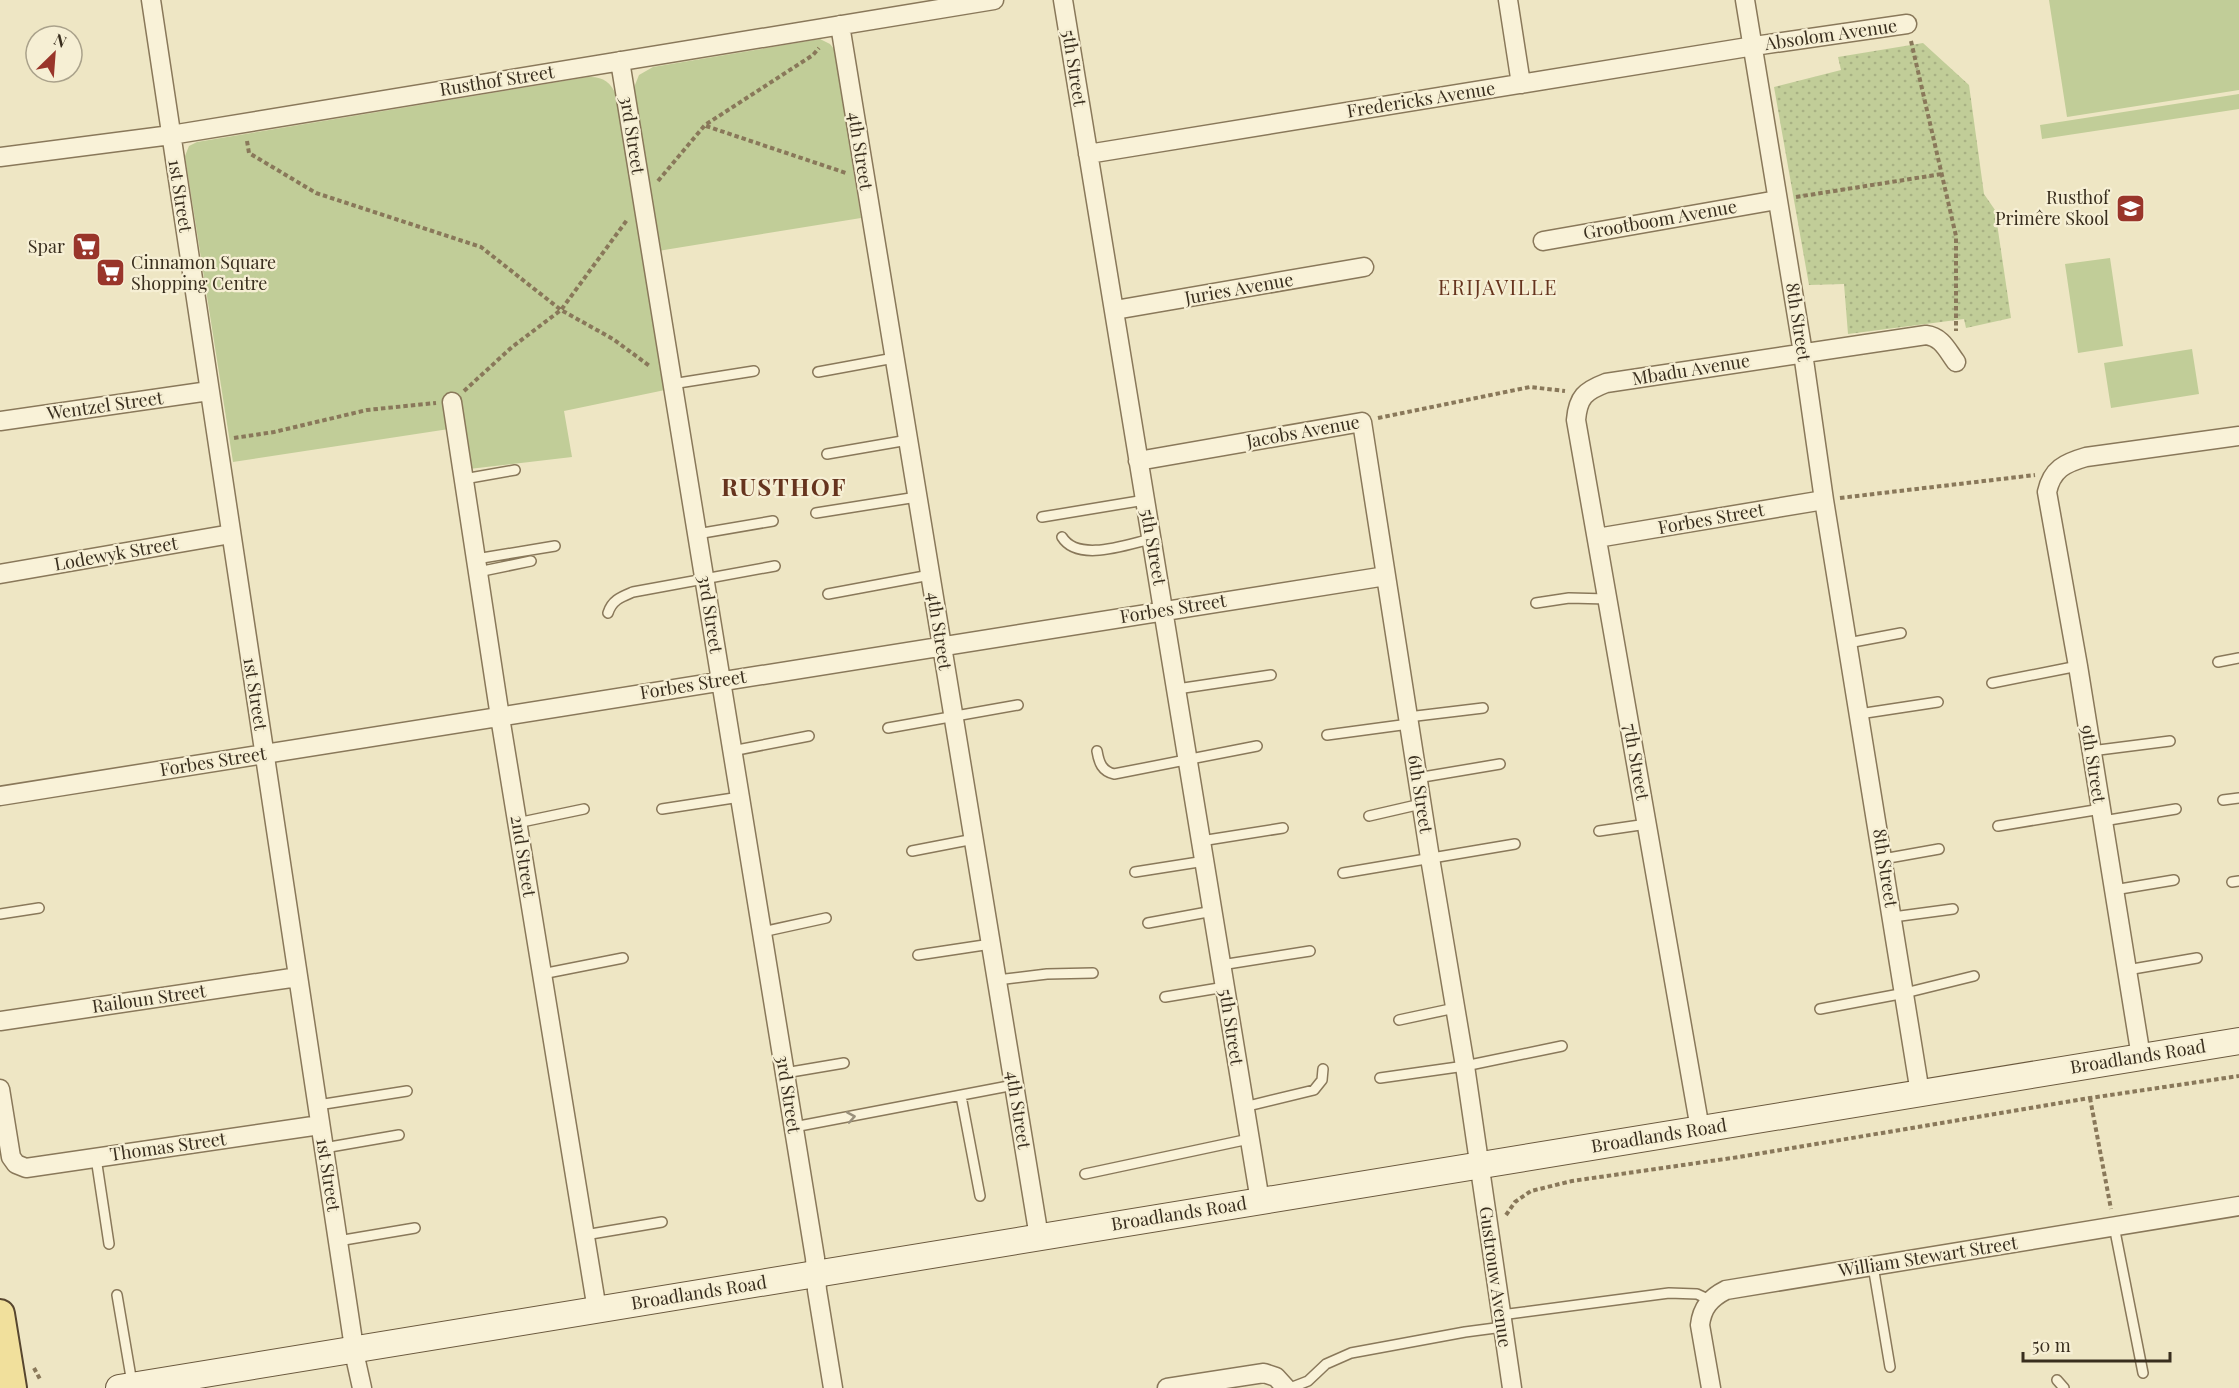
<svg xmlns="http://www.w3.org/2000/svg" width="2239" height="1388" viewBox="0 0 2239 1388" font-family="'Playfair Display',serif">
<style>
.green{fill:#c1cd98}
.park{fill:url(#park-dots)}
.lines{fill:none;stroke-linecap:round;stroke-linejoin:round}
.lane-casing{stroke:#89785a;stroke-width:12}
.street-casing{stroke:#89785a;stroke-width:21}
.secondary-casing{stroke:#6b593e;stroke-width:28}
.primary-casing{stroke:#57462f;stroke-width:32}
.path{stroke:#89785a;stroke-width:4;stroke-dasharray:4.5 3;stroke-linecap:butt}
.lane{stroke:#f9f2d8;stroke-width:9}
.street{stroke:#f9f2d8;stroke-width:18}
.secondary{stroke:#f9f2d8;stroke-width:26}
.primary{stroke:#f1e09c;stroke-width:28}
.oneway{stroke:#99907b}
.labels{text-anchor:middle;stroke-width:4.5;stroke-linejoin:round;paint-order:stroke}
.street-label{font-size:18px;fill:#392e1e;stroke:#f6efd4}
.poi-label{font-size:18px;fill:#392e1e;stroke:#f6efd4;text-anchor:end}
.neighbourhood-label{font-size:20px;letter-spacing:1.5px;fill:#66341e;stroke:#f6efd4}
.district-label{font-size:24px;font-weight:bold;letter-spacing:1.5px;fill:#66341e;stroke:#f6efd4}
</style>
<defs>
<pattern id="park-dots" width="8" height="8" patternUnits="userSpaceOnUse" patternTransform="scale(1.5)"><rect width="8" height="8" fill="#c1cd98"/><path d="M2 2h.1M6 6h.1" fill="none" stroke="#a7b083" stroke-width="1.8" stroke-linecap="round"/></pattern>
</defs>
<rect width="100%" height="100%" fill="#eee6c4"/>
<path class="green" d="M 2049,0 L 2239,0 L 2239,90 L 2067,117 Z
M 820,39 L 830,44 L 834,49 L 861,218 L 658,251 L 633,90 L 639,75 L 653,67 Z
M 588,77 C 602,76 611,82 616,95 L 665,390 L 564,411 L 572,457 L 469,469 L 462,427 L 233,462 L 185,156 L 189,146 L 197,142 Z
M 2239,94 L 2239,109 L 2042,139 L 2040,125 Z
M 2110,258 L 2123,346 L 2078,353 L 2065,264 Z
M 2192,349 L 2199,394 L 2111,408 L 2104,363 Z"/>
<path class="park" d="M 1923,43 L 1969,85 L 1984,194 L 1995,210 L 2011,318 L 1966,328 L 1964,319 L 1848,334 L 1844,284 L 1809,285 L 1774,87 L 1841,70 L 1838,57 Z"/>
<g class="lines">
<defs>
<path id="lane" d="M 818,372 L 894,358
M 672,384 L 754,371
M 827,454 L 908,440
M 464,479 L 515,470
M 816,513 L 917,497
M 1042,517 L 1145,500
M 697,534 L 773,521
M 1062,537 C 1078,563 1128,544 1151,539
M 476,559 L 555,546
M 478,572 L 531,561
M 828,594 L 930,575
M 1536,603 L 1569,598 L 1608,599
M 608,613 C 612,600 621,597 633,592 L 775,566
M 1848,643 L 1901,633
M 2218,662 L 2239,658
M 1992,683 L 2078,666
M 1177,689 L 1271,675
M 1859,714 L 1938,702
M 1408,717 L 1483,708
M 888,728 L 1018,705
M 1327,735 L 1409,724
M 732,751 L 809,736
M 1097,751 C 1099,763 1102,771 1114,774 L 1257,746
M 2091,751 L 2170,741
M 1417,778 L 1500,764
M 2223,800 L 2239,798
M 662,809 L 740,797
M 1369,816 L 1421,804
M 2103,821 L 2176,809
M 517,823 L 584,809
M 1998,826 L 2101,809
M 1599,831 L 1647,824
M 1201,841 L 1283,828
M 912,851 L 974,839
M 1883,859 L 1939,849
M 1135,872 L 1205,861
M 1343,873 L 1515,844
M 2232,882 L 2239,881
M 2114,890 L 2174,880
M 0,914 L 39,908
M 1893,917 L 1953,909
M 1148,923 L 1213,911
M 762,932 L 826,918
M 918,955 L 991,944
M 1221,965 L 1310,951
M 2127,970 L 2197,958
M 542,974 L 623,958
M 997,980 L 1047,974 L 1093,973
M 1165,997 L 1225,987
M 1820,1009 L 1905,993 L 1974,976
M 1399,1020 L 1455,1008
M 785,1073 L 844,1063
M 1380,1078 L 1465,1066 L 1562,1046
M 961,1096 L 980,1196
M 318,1105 L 407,1091
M 1244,1107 L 1314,1090 L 1322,1080 L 1323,1069
M 794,1127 L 1014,1085
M 324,1148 L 399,1135
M 96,1158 L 109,1244
M 1085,1174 L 1249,1139
M 2114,1226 L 2143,1373
M 585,1235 L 662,1222
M 338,1241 L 415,1228
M 1873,1266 L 1890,1367
M 117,1295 L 132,1383
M 1501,1315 L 1669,1293 L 1697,1294 L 1710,1300
M 2057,1380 L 2064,1388
M 1290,1388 L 1308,1381 L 1326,1364 L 1351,1353 L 1465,1332 L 1503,1327"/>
<path id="street" d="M 151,0 L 356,1361 L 362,1388
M 1063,0 L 1260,1201
M 1508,0 L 1521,84
M 1745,0 L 1803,353 L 1824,500 L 1920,1093
M 840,25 L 1039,1237
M 620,61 L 815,1258 L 817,1290 L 833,1388
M 1088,154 L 1754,46 L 1907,24
M 0,157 L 171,135 L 994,0
M 1543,241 L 1777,200
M 1115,310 L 1364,267
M 452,402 L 500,717 L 597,1310
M 0,421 L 209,391
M 1138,461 L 1362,422 L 1430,858 L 1465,1066 L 1512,1388
M 1597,538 L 1824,500
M 0,574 L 231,534
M 0,796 L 1386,576
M 0,1021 L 298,977
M 2141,1057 L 2078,666 L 2047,492 C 2052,469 2065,463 2086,457 L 2239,436
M 0,1089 L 11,1157 L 16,1164 L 26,1168 L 320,1125
M 1700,1129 L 1576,420 C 1578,397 1585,391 1606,383 L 1926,335 C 1942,337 1947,350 1956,362
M 1167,1388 L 1264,1373 L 1276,1377 L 1286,1388
M 1711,1388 L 1700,1325 C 1702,1308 1710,1298 1726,1290 L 2239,1206"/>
<path id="secondary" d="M 119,1388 L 2239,1041"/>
<path id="primary" d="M 0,1314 L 12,1388"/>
</defs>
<use href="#lane" class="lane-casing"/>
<use href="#street" class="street-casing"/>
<use href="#secondary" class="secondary-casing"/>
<use href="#primary" class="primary-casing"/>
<path class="path" d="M 1911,41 L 1956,236 L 1956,331
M 706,126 L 846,173
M 247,141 L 249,153 L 316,193 L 481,247 L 561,310 L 613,339 L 651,367
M 658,181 L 705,125 L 813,55 L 819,48
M 1796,197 L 1942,174
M 464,391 L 512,347 L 561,310 L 627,220
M 1378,418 L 1530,387 L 1565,391
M 234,438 L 274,432 L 367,410 L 436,403
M 1840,498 L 2035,475
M 2090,1098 L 2111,1209
M 1506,1215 L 1515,1202 L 1531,1191 L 1572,1181 L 1739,1157 L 2090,1098 L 2239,1076
M 34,1368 L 41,1381"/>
<use href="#lane" class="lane"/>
<use href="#street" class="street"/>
<use href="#secondary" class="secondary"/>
<use href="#primary" class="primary"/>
</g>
<defs><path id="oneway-chevron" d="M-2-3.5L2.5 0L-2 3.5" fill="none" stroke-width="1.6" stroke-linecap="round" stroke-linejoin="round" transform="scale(1.5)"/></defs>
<use class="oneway" href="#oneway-chevron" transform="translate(851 1117) rotate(-10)"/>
<defs>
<symbol id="school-square" viewBox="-11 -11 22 22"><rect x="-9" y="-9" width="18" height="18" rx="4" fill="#99352a" stroke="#f6efd4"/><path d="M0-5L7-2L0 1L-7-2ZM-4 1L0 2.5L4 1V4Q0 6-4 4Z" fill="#fff"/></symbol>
<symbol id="supermarket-square" viewBox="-11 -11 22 22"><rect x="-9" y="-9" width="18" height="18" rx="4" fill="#99352a" stroke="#f6efd4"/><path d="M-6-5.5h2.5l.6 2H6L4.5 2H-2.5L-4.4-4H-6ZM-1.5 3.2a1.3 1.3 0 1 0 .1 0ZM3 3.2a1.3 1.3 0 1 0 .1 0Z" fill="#fff"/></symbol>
</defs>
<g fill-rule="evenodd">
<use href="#school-square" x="2114" y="192" width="33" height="33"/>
<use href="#supermarket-square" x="70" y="230" width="33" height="33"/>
<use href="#supermarket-square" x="94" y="256" width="33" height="33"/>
</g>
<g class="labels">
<g class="street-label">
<text transform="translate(1831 35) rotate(-8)" y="6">Absolom Avenue</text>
<text transform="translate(1074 68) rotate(81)" y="6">5th Street</text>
<text transform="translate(497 81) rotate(-9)" y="6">Rusthof Street</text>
<text transform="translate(1421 100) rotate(-9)" y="6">Fredericks Avenue</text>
<text transform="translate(632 135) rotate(81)" y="6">3rd Street</text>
<text transform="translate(860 151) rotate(81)" y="6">4th Street</text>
<text transform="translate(180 196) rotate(81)" y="6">1st Street</text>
<text transform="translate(1660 220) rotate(-10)" y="6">Grootboom Avenue</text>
<text transform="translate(1239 289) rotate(-10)" y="6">Juries Avenue</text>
<text transform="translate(1798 322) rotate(81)" y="6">8th Street</text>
<text transform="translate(1691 370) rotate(-9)" y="6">Mbadu Avenue</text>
<text transform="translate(105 406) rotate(-8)" y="6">Wentzel Street</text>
<text transform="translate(1303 432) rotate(-10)" y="6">Jacobs Avenue</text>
<text transform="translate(1711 519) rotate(-10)" y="6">Forbes Street</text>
<text transform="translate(1153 547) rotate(80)" y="6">5th Street</text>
<text transform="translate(116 554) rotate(-10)" y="6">Lodewyk Street</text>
<text transform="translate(1173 609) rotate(-9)" y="6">Forbes Street</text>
<text transform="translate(710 614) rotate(81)" y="6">3rd Street</text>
<text transform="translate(939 631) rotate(81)" y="6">4th Street</text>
<text transform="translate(693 685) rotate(-9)" y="6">Forbes Street</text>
<text transform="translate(255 694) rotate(81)" y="6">1st Street</text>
<text transform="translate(213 762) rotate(-9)" y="6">Forbes Street</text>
<text transform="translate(1636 762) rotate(80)" y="6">7th Street</text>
<text transform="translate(2093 764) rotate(81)" y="6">9th Street</text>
<text transform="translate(1420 794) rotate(81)" y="6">6th Street</text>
<text transform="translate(523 856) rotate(81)" y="6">2nd Street</text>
<text transform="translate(1885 868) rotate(81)" y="6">8th Street</text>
<text transform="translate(149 999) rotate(-8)" y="6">Railoun Street</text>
<text transform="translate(1231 1027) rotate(81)" y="6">5th Street</text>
<text transform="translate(2138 1057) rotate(-9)" y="6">Broadlands Road</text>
<text transform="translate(788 1094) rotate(81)" y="6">3rd Street</text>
<text transform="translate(1018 1110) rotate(81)" y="6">4th Street</text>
<text transform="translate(1659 1136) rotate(-9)" y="6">Broadlands Road</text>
<text transform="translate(168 1147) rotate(-8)" y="6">Thomas Street</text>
<text transform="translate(328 1175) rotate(81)" y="6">1st Street</text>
<text transform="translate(1179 1214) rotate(-9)" y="6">Broadlands Road</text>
<text transform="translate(1928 1257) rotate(-9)" y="6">William Stewart Street</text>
<text transform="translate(1495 1277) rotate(82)" y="6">Gustrouw Avenue</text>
<text transform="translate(699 1293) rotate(-9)" y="6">Broadlands Road</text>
</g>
<g class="poi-label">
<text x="2109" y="204">Rusthof<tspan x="2109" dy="21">Primêre Skool</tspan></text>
<text x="65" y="253">Spar</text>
<text x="131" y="269" text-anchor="start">Cinnamon Square<tspan x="131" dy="21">Shopping Centre</tspan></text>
</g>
<g class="neighbourhood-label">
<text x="1498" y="295">ERIJAVILLE</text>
</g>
<g class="district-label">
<text x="784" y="496">RUSTHOF</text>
</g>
</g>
<g transform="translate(54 54) rotate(25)"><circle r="28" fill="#f6efd4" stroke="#aaa28b" stroke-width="1.5"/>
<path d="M0-4.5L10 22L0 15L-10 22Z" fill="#99352a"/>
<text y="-9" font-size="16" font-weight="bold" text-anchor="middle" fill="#392e1e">N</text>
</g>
<path d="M2023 1352v9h147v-9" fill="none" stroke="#392e1e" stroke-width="3"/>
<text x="2032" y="1352" font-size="18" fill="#392e1e" stroke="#f6efd4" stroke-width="4.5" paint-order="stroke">50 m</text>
</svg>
